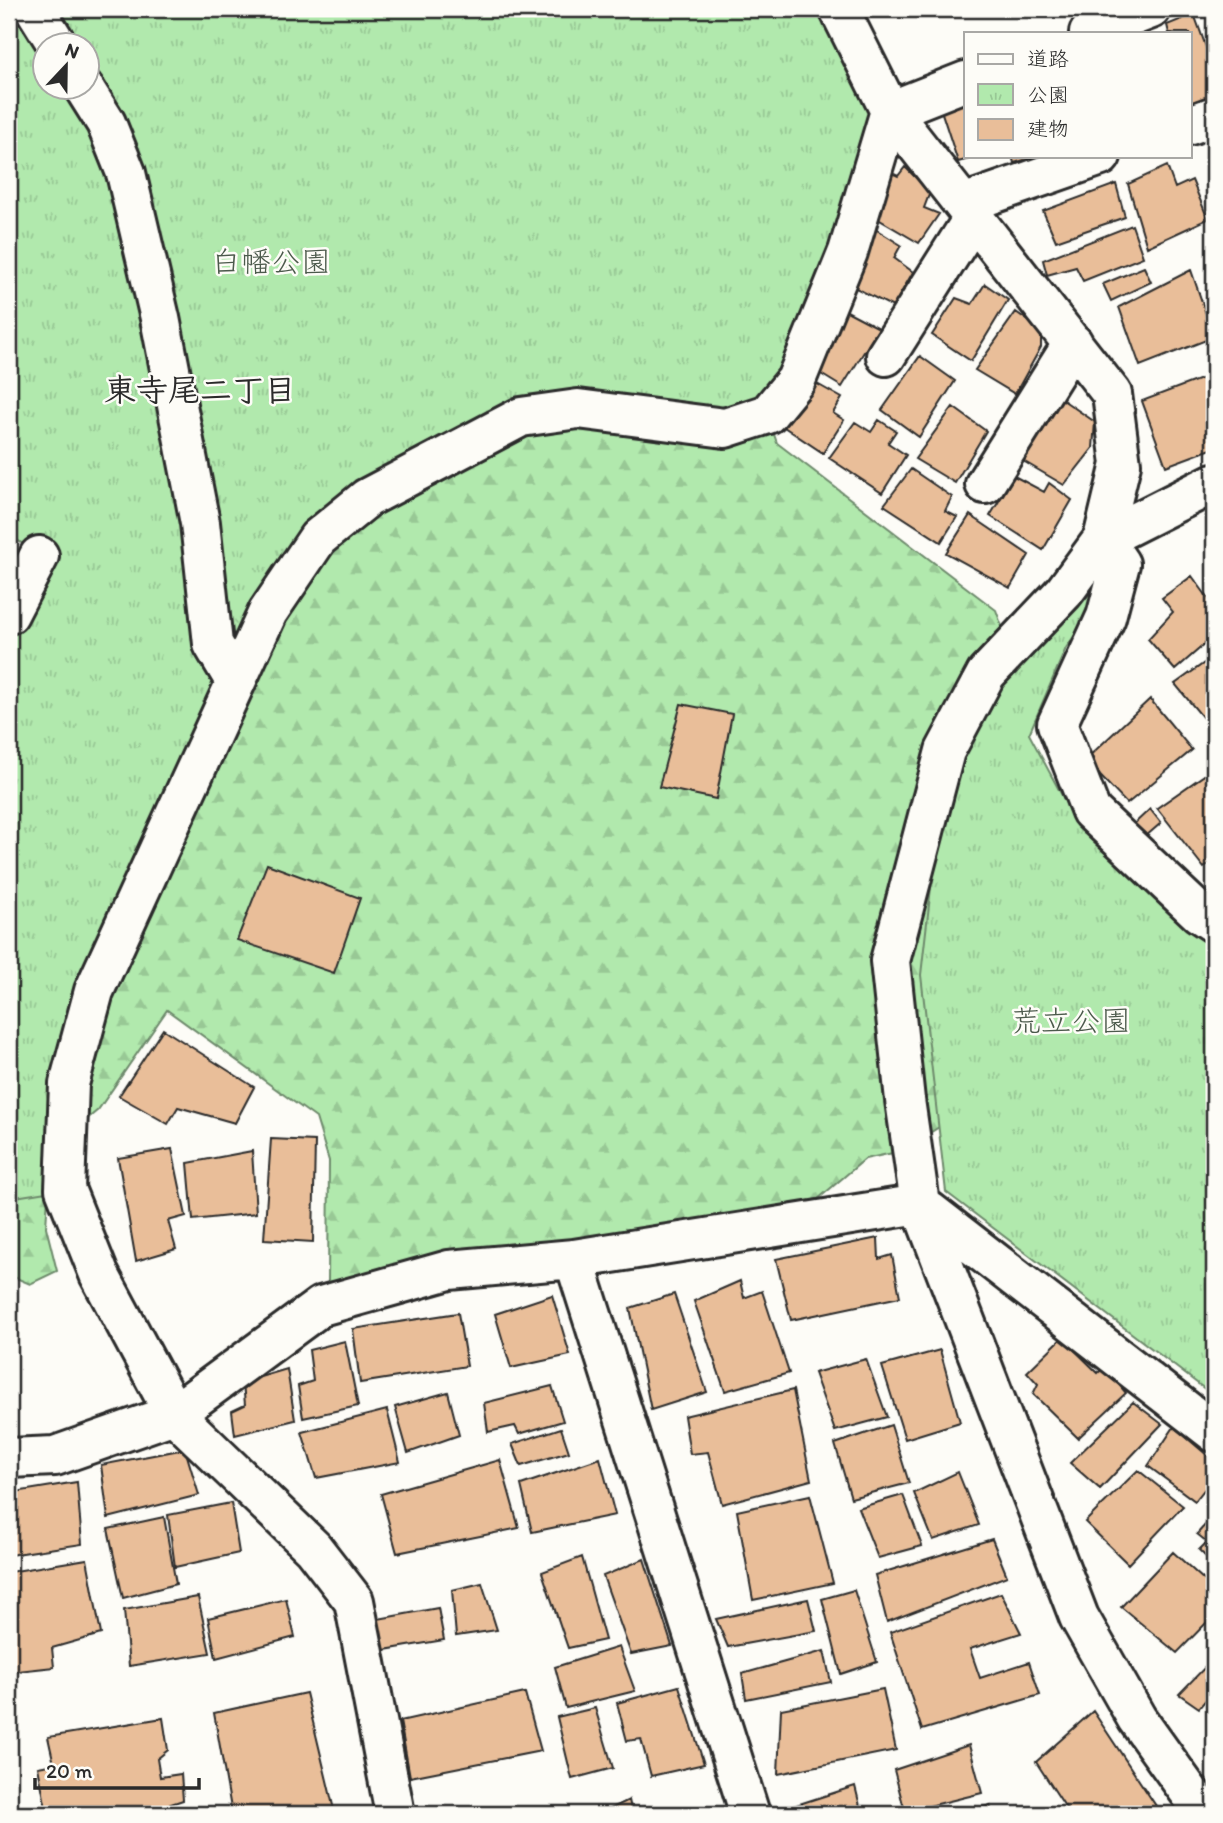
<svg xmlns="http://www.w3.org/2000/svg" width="1223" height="1823" viewBox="0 0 1223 1823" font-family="Itim,'Klee One',sans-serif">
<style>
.forest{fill:url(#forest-firs);stroke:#6e8a6c;stroke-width:2;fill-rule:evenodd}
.park{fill:url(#park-tufts);stroke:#6e8a6c;stroke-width:2;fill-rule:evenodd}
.building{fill:#e9be99;stroke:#2b2b2b;stroke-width:2}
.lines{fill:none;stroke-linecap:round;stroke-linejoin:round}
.minor-casing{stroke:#2b2b2b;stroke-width:44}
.minor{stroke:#fdfcf7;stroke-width:38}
.labels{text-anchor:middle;stroke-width:5;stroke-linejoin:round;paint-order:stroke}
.park-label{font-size:30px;fill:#4c5a4c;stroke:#fdfcf7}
.neighbourhood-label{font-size:32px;font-weight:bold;fill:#2b2b2b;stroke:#fdfcf7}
</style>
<defs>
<pattern id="forest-firs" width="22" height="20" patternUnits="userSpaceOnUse" patternTransform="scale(1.75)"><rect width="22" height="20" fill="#b1e9ad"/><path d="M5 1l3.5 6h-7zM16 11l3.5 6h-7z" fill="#98c895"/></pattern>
<pattern id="park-tufts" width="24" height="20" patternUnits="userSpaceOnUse" patternTransform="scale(1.75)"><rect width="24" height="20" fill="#b1e9ad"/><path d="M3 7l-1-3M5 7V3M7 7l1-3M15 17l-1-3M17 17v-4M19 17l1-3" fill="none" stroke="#98c895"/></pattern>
</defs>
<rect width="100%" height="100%" fill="#fdfcf7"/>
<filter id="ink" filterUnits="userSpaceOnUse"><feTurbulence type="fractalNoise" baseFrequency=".0143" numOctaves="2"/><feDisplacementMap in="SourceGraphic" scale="14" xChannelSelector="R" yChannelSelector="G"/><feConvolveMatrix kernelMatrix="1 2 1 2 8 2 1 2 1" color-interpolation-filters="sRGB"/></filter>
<g filter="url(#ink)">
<path class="forest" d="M 9,9 L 799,9 L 762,400 L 777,443 L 996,610 L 1024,688 L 976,1103 L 902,1151 L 865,1159 L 818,1199 L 590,1248 L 328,1282 L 329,1161 L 316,1118 L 167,1010 L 98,1110 L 51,1149 L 46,1227 L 57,1271 L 30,1284 L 9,1275 L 9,643 L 52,559 ZM 46,46 L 88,46 L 88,88 L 46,88 Z"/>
<path class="park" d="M 9,9 L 839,9 L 890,111 L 768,414 L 578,409 L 318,538 L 94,991 L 65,1189 L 9,1198 L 9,614 L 39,556 L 9,534 ZM 46,46 L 88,46 L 88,88 L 46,88 Z
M 1095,589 L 1101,597 L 1066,648 L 1029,734 L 1079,827 L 1194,931 L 1214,945 L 1214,1396 L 946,1192 L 921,975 L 933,870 L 954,772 L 1000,688 Z"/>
<path class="building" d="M 1194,14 L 1214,69 L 1214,95 L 1190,103 L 1190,33 L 1169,33 L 1167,25 Z
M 966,100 L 966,156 L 980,156 L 958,162 L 941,110 Z
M 1012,156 L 1038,156 L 1014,163 Z
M 1167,166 L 1175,188 L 1192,180 L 1208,219 L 1147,247 L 1128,184 Z
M 905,167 L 930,192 L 924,208 L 939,214 L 919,243 L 868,213 L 888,171 L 898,176 Z
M 1116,184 L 1125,217 L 1056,241 L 1043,211 Z
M 1132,225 L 1143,257 L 1083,281 L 1076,267 L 1047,275 L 1043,260 Z
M 872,227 L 901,245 L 894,258 L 913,272 L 893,307 L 846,283 Z
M 1144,267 L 1151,282 L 1111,301 L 1103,284 Z
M 1191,270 L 1214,337 L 1140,366 L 1119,307 Z
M 985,284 L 1008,300 L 971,361 L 932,335 L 956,298 L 972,304 Z
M 841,308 L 879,328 L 842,387 L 811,368 Z
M 1016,312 L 1041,330 L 1041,347 L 1015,394 L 975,370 Z
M 920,356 L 955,381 L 919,437 L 882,410 Z
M 1214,374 L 1214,448 L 1166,466 L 1142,401 Z
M 810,380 L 842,398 L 833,413 L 844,420 L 823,453 L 781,425 Z
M 1060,398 L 1095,422 L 1093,448 L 1064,485 L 1023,461 Z
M 953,407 L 986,431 L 955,483 L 915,459 Z
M 879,420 L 896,431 L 888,443 L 906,455 L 882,493 L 829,458 L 855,422 L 871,432 Z
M 911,469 L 952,497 L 945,511 L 957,517 L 941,542 L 884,505 Z
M 1014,476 L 1044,492 L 1049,483 L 1072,500 L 1043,550 L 990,516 Z
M 970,515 L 1029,555 L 1010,588 L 946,553 Z
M 1192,576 L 1214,606 L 1214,636 L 1175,670 L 1148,639 L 1173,612 L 1162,598 Z
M 1214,656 L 1214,730 L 1213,730 L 1175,684 Z
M 1150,699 L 1192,750 L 1127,804 L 1085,760 Z
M 681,704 L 732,714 L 716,799 L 659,787 Z
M 1213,769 L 1214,861 L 1204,868 L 1157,808 Z
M 1150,809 L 1161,823 L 1145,837 L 1133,825 Z
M 267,864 L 360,898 L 334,973 L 237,940 Z
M 163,1029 L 254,1087 L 235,1123 L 178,1107 L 168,1124 L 119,1096 Z
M 271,1139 L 315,1141 L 313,1242 L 264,1239 Z
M 172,1149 L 186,1216 L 168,1221 L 176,1249 L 136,1261 L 118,1158 Z
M 252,1151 L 256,1213 L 193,1220 L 188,1163 Z
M 878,1238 L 879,1259 L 892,1255 L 900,1297 L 791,1320 L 776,1259 Z
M 740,1281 L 744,1298 L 762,1291 L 789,1373 L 725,1391 L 694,1301 Z
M 674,1294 L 707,1392 L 651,1410 L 630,1308 Z
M 552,1295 L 570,1355 L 511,1368 L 495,1314 Z
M 458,1313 L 467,1366 L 360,1383 L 353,1329 Z
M 1062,1338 L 1098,1373 L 1104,1367 L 1126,1393 L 1078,1438 L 1033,1394 L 1038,1384 L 1027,1372 Z
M 345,1341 L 358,1406 L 303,1418 L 298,1386 L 313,1381 L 309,1350 Z
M 940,1350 L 960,1422 L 905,1439 L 882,1366 Z
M 866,1359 L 887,1417 L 835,1431 L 814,1373 Z
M 287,1369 L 295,1420 L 235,1435 L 232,1411 L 245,1405 L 243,1382 Z
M 552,1386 L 563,1421 L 519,1434 L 515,1426 L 488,1432 L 484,1403 Z
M 793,1390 L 811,1480 L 722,1504 L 708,1452 L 690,1454 L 684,1416 Z
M 448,1392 L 459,1435 L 408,1453 L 395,1407 Z
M 1133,1402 L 1162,1424 L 1100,1489 L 1070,1463 Z
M 387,1410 L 400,1462 L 316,1478 L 302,1432 Z
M 891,1425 L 909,1483 L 851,1498 L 835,1444 Z
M 1174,1427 L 1214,1461 L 1214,1477 L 1195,1501 L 1148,1466 Z
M 561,1428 L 569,1452 L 521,1466 L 512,1444 Z
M 185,1449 L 199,1495 L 108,1518 L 101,1465 Z
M 600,1458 L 615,1515 L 532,1532 L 521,1485 Z
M 500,1460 L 519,1528 L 397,1553 L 381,1494 Z
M 1138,1470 L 1183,1506 L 1128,1564 L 1085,1522 Z
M 958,1472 L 979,1525 L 933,1540 L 914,1493 Z
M 77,1482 L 82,1544 L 9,1555 L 9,1493 Z
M 810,1495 L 833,1583 L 753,1600 L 737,1511 Z
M 903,1495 L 922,1546 L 878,1558 L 858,1508 Z
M 231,1503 L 239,1553 L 175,1567 L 168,1515 Z
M 1214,1515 L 1214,1565 L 1199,1550 L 1207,1542 L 1197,1534 Z
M 164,1517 L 176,1584 L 123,1598 L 108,1529 Z
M 992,1539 L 1007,1576 L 887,1622 L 875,1575 Z
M 1173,1552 L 1214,1589 L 1214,1615 L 1177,1653 L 1121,1607 Z
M 582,1557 L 605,1640 L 568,1648 L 542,1572 Z
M 87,1559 L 101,1634 L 52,1648 L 54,1667 L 9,1672 L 9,1572 Z
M 644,1559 L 672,1646 L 631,1654 L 603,1576 Z
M 482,1583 L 497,1630 L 456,1636 L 452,1590 Z
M 854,1590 L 877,1662 L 841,1674 L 822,1599 Z
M 1001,1593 L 1021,1633 L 970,1649 L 980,1678 L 1029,1662 L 1040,1695 L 922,1730 L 890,1632 Z
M 198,1597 L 210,1653 L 129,1666 L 124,1610 Z
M 286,1599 L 295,1637 L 216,1658 L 208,1618 Z
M 808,1599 L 816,1631 L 728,1647 L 716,1619 Z
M 438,1608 L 444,1640 L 384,1650 L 378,1619 Z
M 619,1647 L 635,1691 L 566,1708 L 555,1667 Z
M 824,1651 L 831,1682 L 746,1699 L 742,1674 Z
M 1214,1658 L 1214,1690 L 1199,1708 L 1179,1694 Z
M 679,1686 L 704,1764 L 651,1776 L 641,1739 L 627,1741 L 617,1703 Z
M 883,1689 L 896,1750 L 778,1774 L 781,1709 Z
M 306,1693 L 335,1814 L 232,1814 L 214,1713 Z
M 525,1693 L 541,1751 L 410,1777 L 400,1721 Z
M 595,1708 L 613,1768 L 572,1779 L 557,1717 Z
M 1093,1711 L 1156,1806 L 1145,1814 L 1070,1814 L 1036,1762 Z
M 163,1718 L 168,1750 L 157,1759 L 160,1777 L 181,1774 L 183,1800 L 165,1806 L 165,1814 L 47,1814 L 38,1767 L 54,1764 L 48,1737 Z
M 969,1745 L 982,1793 L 905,1812 L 894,1770 Z
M 855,1786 L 862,1814 L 789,1814 L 787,1808 Z
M 629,1800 L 632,1814 L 608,1814 L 606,1811 Z
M 990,1805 L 992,1814 L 960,1814 Z"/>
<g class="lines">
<defs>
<path id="minor" d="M 35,9 L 58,46
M 839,9 L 890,111 L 1112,394 L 1121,464 L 1103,539 L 1064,592 L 986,674 L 945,751 L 890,961 L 905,1100 L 920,1204 L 1079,1617 L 1137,1719 L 1205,1814
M 1089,33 L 1151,9
M 84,88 L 106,123 L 126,173 L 160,318 L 200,523 L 213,644 L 235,681
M 890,111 L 966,81
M 1190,125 L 1214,116
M 963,204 L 1101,156
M 886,356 L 974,217
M 985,484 L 1073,343
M 1103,539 L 1120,564 L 1106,617 L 1057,724 L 1091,811 L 1199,913 L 1214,923
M 1103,539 L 1214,483
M 9,614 L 39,556
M 574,1259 L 750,1814
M 9,1458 L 55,1456 L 174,1414 L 321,1306 L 449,1270 L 574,1259 L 920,1204 L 1214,1432
M 395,1814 L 354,1601 L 313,1548 L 174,1414 L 99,1274 L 65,1189 L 69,1084 L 94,991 L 268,612 L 318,538 L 367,498 L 521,417 L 578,409 L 725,428 L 768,414 L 796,380 L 848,252 L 890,111"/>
</defs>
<use href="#minor" class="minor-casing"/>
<use href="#minor" class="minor"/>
</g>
</g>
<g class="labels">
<g class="park-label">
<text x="271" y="272">白幡公園</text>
<text x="1071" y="1031">荒立公園</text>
</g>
<g class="neighbourhood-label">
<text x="200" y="401">東寺尾二丁目</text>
</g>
</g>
<rect width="1223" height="1823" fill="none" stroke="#fdfcf7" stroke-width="35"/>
<rect x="18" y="18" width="1188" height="1788" fill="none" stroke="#2b2b2b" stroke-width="2.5" filter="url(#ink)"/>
<rect x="964" y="32" width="228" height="126" fill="#fdfcf7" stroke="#a9a8a5" stroke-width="2"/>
<rect x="978" y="54" width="35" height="10" fill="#fdfcf7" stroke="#a9a8a5" stroke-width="2"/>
<text x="1027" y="66" font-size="21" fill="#2b2b2b">道路</text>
<rect x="978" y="84" width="35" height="21" fill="url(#park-tufts)" stroke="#a9a8a5" stroke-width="2"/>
<text x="1027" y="102" font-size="21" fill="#2b2b2b">公園</text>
<rect x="978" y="119" width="35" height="21" fill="#e9be99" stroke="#a9a8a5" stroke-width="2"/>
<text x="1027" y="136" font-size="21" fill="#2b2b2b">建物</text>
<g transform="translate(66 66) rotate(22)"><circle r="33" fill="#fdfcf7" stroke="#a9a8a5" stroke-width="2"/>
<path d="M0-5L12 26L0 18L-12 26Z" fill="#2b2b2b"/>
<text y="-10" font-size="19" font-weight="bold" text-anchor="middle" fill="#2b2b2b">N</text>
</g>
<path d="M35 1778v10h164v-10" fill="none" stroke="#2b2b2b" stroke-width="3.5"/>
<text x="46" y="1778" font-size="21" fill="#2b2b2b" stroke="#fdfcf7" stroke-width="5" paint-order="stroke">20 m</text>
</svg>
